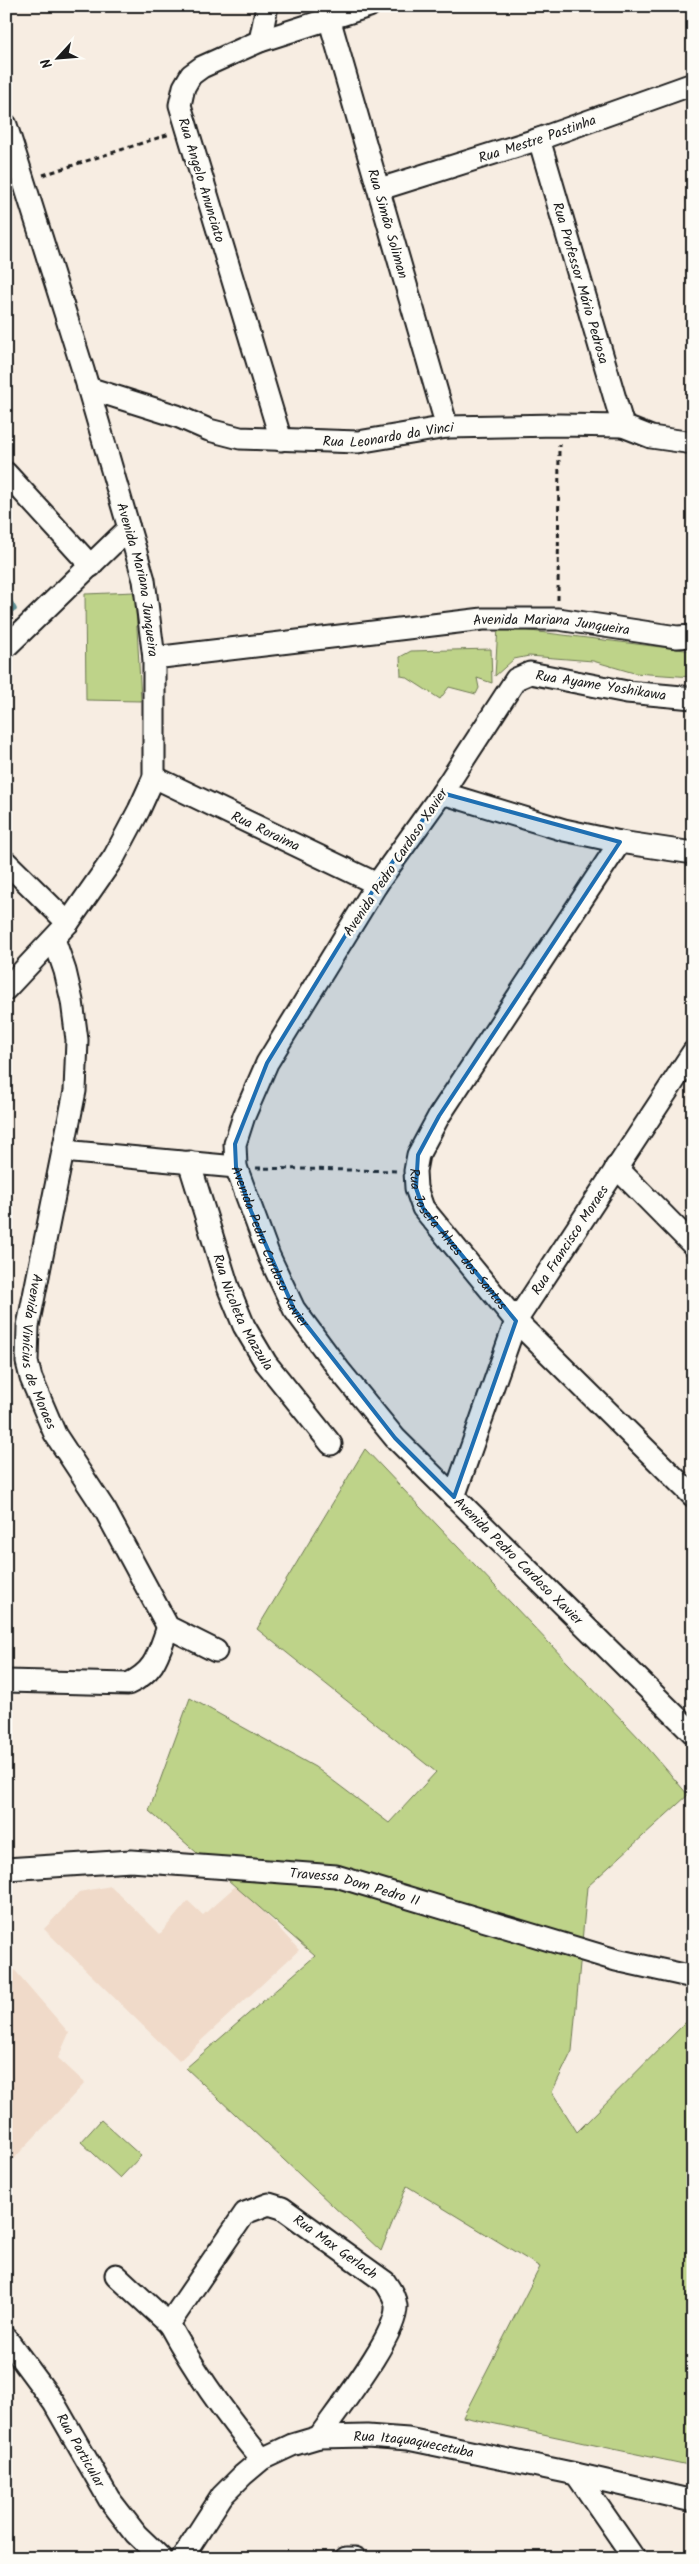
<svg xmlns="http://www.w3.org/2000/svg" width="699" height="2564" viewBox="0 0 699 2564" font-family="Kalam,sans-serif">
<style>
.built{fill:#f0dac9}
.green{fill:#bed389;stroke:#6d7852}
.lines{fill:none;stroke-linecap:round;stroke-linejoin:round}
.stream{stroke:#5e8f94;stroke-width:5.5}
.minor-casing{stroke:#1c1c1c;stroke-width:25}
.path{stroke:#1c1c1c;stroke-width:3;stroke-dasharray:5 4;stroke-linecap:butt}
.minor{stroke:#fdfcf7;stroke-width:21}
.marked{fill:#1f6fb2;fill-opacity:0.2;stroke:#1f6fb2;stroke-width:4;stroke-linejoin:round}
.labels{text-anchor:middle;stroke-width:5;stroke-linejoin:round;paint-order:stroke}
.street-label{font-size:14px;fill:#1c1c1c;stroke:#fdfcf7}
</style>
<rect width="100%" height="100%" fill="#f7ede2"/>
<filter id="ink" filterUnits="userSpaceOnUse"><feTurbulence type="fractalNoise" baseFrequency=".02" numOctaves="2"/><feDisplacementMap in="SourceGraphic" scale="10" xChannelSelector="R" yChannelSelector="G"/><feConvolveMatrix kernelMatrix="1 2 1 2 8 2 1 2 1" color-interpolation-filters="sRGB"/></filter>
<g filter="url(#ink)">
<path class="built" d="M 238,1884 L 299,1950 L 179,2061 L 44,1929 L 79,1892 L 111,1886 L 160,1934 L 188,1901 L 203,1915 Z
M 6,1960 L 69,2033 L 58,2058 L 85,2083 L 6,2167 Z"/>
<path class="green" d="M 135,592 L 141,701 L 86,700 L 85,594 Z
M 498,627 L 693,651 L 693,677 L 634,673 L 593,661 L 529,656 L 514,659 L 495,676 Z
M 491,649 L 492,683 L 477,678 L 479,688 L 476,694 L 449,687 L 440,699 L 406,677 L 401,676 L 400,657 L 411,651 Z
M 365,1449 L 642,1741 L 688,1795 L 587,1887 L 572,2051 L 552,2092 L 577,2132 L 693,2015 L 693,2466 L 463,2417 L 540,2267 L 407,2186 L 381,2251 L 186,2068 L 315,1956 L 149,1811 L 190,1698 L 315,1767 L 389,1823 L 436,1772 L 257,1629 Z
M 101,2120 L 141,2156 L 120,2178 L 81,2142 Z"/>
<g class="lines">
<path class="stream" d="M 6,595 L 14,609"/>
<defs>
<g id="minor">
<path id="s1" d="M 329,18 L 447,427"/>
<path d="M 260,41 L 267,6"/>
<path id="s2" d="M 6,125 L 83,370 L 144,580 L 154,658 L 154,777 L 139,810 L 114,857 L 68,923 L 6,989"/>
<path id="s3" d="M 539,139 L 623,426"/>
<path id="s4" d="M 380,189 L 539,139 L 693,84"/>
<path id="s5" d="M 88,388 L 177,416 L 209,430 L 240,438 L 358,442 L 447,427 L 559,425 L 623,426 L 651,437 L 693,443"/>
<path d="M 281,440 L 180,105 L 184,87 L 191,75 L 202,67 L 260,41 L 369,6"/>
<path d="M 6,473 L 91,566"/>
<path d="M 6,647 L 129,528"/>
<path id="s6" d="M 154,658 L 483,619 L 558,619 L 677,637 L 693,636"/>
<path id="s7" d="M 693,698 L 627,692 L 530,673 L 516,679 L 442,793 L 377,884 L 267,1063 L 244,1116 L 235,1144 L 236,1167 L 269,1256 L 294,1309 L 340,1371 L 395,1438 L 693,1733"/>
<path id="s8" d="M 154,777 L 377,884"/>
<path d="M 442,793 L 564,830 L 620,842 L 693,853"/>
<path id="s9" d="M 620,842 L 439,1116 L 418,1155 L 415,1171 L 416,1188 L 423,1208 L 516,1321 L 693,1496"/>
<path d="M 6,862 L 68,923"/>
<path id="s10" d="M 54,939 L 65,971 L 72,1001 L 77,1040 L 75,1091 L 28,1326 L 27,1362 L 31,1378 L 55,1434 L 105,1510 L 168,1627 L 216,1651"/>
<path d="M 63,1151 L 236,1167"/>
<path id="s11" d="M 189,1162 L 228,1287 L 244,1326 L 266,1363 L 331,1444"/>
<path d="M 616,1167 L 693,1245"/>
<path id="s12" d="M 454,1497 L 516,1321 L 693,1052"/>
<path d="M 6,1681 L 128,1684 C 156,1671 158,1654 168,1627"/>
<path id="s13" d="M 6,1869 L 131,1861 L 336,1876 L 616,1960 L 693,1977"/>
<path d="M 116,2275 L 169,2324"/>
<path id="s14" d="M 6,2338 L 54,2403 L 109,2499 L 136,2534 L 161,2558"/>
<path id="s15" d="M 262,2459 C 227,2417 195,2372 169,2324 L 245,2213 L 269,2204 L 282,2208 L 385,2282 C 390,2290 395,2296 396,2306 C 398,2334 337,2411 319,2437"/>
<path d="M 576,2474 L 634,2558"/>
<path id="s16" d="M 182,2558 L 222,2496 L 243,2475 L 262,2459 L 292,2445 L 319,2437 L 367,2436 L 408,2439 L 576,2474 L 693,2501"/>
<path d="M 346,2558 L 355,2558"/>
</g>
</defs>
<use href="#minor" class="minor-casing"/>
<path class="path" d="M 43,175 L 170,134
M 558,600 L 559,444
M 256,1168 L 397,1171"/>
<use href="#minor" class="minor"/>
</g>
</g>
<path class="marked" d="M 442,793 L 620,842 L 439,1116 L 418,1155 L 416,1188 L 423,1208 L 516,1321 L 454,1497 L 395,1438 L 294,1309 L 251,1211 L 236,1167 L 235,1144 L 267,1063 L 377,884 Z"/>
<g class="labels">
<g class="street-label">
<text dy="5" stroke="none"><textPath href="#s4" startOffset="165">Rua Mestre Pastinha</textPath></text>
<text transform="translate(202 180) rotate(73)" y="5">Rua Angelo Anunciato</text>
<text dy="5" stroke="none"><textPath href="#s1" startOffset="214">Rua Simão Soliman</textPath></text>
<text dy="5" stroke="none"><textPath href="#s3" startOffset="150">Rua Professor Mário Pedrosa</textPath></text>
<text dy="5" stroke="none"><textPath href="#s5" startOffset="309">Rua Leonardo da Vinci</textPath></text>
<text dy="5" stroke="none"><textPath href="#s2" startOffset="474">Avenida Mariana Junqueira</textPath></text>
<text dy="5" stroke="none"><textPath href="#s6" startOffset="400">Avenida Mariana Junqueira</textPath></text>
<text transform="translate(601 685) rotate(9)" y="5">Rua Ayame Yoshikawa</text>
<text dy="5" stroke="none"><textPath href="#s8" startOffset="124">Rua Roraima</textPath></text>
<text transform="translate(395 862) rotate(-56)" y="5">Avenida Pedro Cardoso Xavier</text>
<text dy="5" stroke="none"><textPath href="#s9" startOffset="471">Rua Josefa Alves dos Santos</textPath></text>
<text dy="5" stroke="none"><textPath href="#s12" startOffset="284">Rua Francisco Moraes</textPath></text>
<text dy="5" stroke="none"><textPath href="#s7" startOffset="835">Avenida Pedro Cardoso Xavier</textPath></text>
<text dy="5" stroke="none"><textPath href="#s11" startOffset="160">Rua Nicoleta Mazzula</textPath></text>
<text dy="5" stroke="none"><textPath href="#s10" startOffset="422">Avenida Vinícius de Moraes</textPath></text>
<text dy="5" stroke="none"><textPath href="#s7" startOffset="1240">Avenida Pedro Cardoso Xavier</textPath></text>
<text dy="5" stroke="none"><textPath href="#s13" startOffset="351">Travessa Dom Pedro II</textPath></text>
<text dy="5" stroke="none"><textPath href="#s15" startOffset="404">Rua Max Gerlach</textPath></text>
<text dy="5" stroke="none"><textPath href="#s16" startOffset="285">Rua Itaquaquecetuba</textPath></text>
<text dy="5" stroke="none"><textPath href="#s14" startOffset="135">Rua Particular</textPath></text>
</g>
</g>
<rect width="699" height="2564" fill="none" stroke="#fdfcf7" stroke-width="25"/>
<rect x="12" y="12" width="674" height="2539" fill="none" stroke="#1c1c1c" stroke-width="2" filter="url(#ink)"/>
<g transform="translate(58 58) rotate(244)" stroke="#fdfcf7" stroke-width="4" paint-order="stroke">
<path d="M0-4L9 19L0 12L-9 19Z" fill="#1c1c1c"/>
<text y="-8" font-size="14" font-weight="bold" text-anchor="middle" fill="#1c1c1c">N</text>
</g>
</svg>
